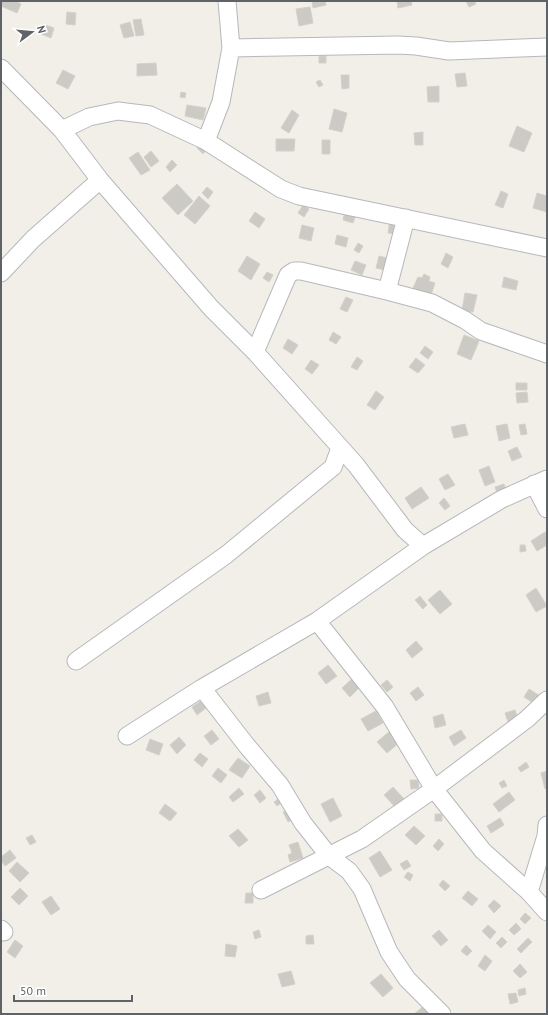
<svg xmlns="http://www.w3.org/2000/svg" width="548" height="1015" viewBox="0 0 548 1015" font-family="'PT Sans',sans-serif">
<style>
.building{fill:#cccac5;stroke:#d6d1c6}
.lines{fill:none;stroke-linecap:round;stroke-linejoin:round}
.minor-casing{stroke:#b5b8bc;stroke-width:19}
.minor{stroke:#fff;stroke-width:17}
</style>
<rect width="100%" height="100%" fill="#f1efe8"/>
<path class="building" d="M 1,1 L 16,1 L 21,4 L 17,13 L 1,6 Z
M 312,1 L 325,1 L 326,5 L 313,8 Z
M 397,1 L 411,1 L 412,5 L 398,8 Z
M 466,1 L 474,1 L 476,4 L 469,7 Z
M 310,7 L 313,23 L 299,26 L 296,9 Z
M 67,12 L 76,13 L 75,25 L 66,24 Z
M 141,19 L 144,35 L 136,36 L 133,20 Z
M 130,22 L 134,36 L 124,38 L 120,25 Z
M 45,25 L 54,28 L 51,38 L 41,34 Z
M 319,56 L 326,56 L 326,63 L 319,63 Z
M 156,63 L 157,75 L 137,76 L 137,64 Z
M 63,70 L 75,76 L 68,89 L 56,83 Z
M 465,73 L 467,86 L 457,87 L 455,74 Z
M 341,75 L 349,75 L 349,88 L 342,89 Z
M 320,80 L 323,85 L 319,87 L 316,82 Z
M 439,86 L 439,102 L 428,102 L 427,87 Z
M 181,92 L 186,93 L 185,98 L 180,97 Z
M 187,105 L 206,108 L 203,120 L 185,116 Z
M 334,109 L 347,113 L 342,132 L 329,129 Z
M 292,110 L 299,115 L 289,133 L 281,128 Z
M 517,126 L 532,133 L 524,152 L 509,146 Z
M 423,132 L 423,145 L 415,145 L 414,133 Z
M 276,139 L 295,139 L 294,151 L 276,151 Z
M 322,140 L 330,140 L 330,154 L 322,154 Z
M 201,144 L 207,149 L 203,154 L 197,148 Z
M 151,151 L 159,161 L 151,167 L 144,157 Z
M 138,152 L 150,170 L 141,175 L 129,158 Z
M 172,160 L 177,165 L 170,172 L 166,167 Z
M 177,184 L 193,201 L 178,215 L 162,198 Z
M 207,187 L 213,192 L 208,199 L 202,193 Z
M 501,191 L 508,194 L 503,208 L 495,205 Z
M 537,193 L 547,196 L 547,212 L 533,208 Z
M 199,196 L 210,206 L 195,224 L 184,215 Z
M 303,205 L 309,209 L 304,217 L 298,213 Z
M 345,211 L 356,215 L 353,223 L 343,220 Z
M 255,212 L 265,219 L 259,228 L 249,221 Z
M 390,220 L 398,221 L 396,234 L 388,233 Z
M 302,225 L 314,228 L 311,241 L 299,238 Z
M 337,235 L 348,238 L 346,247 L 335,244 Z
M 358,243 L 363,246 L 359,253 L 354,250 Z
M 446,253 L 453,257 L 448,268 L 441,264 Z
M 247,256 L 260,264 L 251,280 L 238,271 Z
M 379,256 L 387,258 L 385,270 L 376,268 Z
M 355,261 L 366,265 L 362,275 L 351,270 Z
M 267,272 L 273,275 L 269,282 L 263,278 Z
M 424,274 L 430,277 L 429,281 L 435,283 L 431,295 L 413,288 L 418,277 L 422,278 Z
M 504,277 L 518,281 L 516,290 L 502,287 Z
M 465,293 L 477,295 L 473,312 L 462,310 Z
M 346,297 L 353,300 L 347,312 L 340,309 Z
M 333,332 L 341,337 L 336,344 L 329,340 Z
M 464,335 L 479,341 L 471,360 L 457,354 Z
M 288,339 L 298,345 L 292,354 L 283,348 Z
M 425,346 L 433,352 L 428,359 L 420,353 Z
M 357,357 L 363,361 L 357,370 L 351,367 Z
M 416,358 L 425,365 L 418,373 L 409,367 Z
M 311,360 L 319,365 L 312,374 L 305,369 Z
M 516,383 L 527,383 L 527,390 L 516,390 Z
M 376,391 L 384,397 L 375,410 L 367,405 Z
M 527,392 L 528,402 L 517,403 L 516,393 Z
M 465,424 L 468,435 L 454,438 L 451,427 Z
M 507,424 L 510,438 L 499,441 L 496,426 Z
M 525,424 L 527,434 L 521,435 L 519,425 Z
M 517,447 L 522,457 L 512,461 L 508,451 Z
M 489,466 L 495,482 L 485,486 L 479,470 Z
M 448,474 L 455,485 L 445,490 L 439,479 Z
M 504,484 L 506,491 L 497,493 L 495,487 Z
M 421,487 L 429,498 L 412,509 L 405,498 Z
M 444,498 L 450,506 L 445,510 L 439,503 Z
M 545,532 L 547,535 L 547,545 L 537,551 L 531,541 Z
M 520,545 L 525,545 L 526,551 L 520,552 Z
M 536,588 L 547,606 L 536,612 L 526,595 Z
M 440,590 L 452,604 L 440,614 L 428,600 Z
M 420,596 L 427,605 L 423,609 L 415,600 Z
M 416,641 L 423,649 L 412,658 L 406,650 Z
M 328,665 L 337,676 L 326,684 L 318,673 Z
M 354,677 L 361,686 L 350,697 L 342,688 Z
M 387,680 L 393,687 L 387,692 L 381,685 Z
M 418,687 L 424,695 L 416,701 L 410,693 Z
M 529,689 L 540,696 L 535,704 L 524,697 Z
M 268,692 L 271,703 L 259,706 L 256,696 Z
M 201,701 L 206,708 L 197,715 L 192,707 Z
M 515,710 L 518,719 L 508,722 L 505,713 Z
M 376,711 L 383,723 L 368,731 L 361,719 Z
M 443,714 L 446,725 L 435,728 L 433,717 Z
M 212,730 L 219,739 L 211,745 L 204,736 Z
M 461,730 L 466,738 L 454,746 L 449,737 Z
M 390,731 L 400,742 L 387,753 L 377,742 Z
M 179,737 L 186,745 L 177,754 L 170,745 Z
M 150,739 L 163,744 L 159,755 L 146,750 Z
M 200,753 L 208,759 L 202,767 L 194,760 Z
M 238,758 L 250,766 L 242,778 L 229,770 Z
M 526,762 L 529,767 L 521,772 L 518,768 Z
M 218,768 L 227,775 L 221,783 L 212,776 Z
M 547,771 L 547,788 L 545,789 L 541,773 Z
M 410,780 L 418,780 L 419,788 L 411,789 Z
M 504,780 L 507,786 L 502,788 L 499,783 Z
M 393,787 L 405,800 L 396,808 L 384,795 Z
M 239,788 L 244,794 L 233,802 L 229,797 Z
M 260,790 L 266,798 L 260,803 L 254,795 Z
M 509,792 L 515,800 L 499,812 L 493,804 Z
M 333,798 L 342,816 L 330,822 L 321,804 Z
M 278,799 L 281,803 L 277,806 L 274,802 Z
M 165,804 L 177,813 L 170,821 L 159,813 Z
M 291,808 L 296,817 L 288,822 L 283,812 Z
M 435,814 L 442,814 L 442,821 L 435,821 Z
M 500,818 L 504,825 L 491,833 L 487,826 Z
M 414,826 L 425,836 L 416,845 L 405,835 Z
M 238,829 L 248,840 L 239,847 L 229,836 Z
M 32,835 L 36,842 L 30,845 L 26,838 Z
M 439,839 L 444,844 L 438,851 L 433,846 Z
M 298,842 L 303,858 L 290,862 L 288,855 L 292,853 L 289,845 Z
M 10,850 L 16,858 L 5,866 L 1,860 L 1,857 Z
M 380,851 L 392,870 L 380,877 L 369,858 Z
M 407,860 L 411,866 L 404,870 L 400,864 Z
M 17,862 L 29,873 L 20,882 L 9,871 Z
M 408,872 L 413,875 L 410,881 L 404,877 Z
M 443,880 L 450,886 L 445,891 L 439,885 Z
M 20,888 L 28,896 L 19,905 L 11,897 Z
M 468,891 L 478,899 L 472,906 L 462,898 Z
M 246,893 L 253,893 L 253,903 L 245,903 Z
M 51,896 L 60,909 L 51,915 L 42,902 Z
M 494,900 L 501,906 L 494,913 L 488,906 Z
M 525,913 L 531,918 L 525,924 L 520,919 Z
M 516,923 L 521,929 L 514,935 L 509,930 Z
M 488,925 L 496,932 L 490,939 L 482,931 Z
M 259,930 L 261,937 L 255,939 L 253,932 Z
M 439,930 L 448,940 L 441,946 L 432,936 Z
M 313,935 L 314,944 L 306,944 L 306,936 Z
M 502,937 L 507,942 L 501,948 L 496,943 Z
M 528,938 L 532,942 L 521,953 L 517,949 Z
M 15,940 L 23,946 L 15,958 L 7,952 Z
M 226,944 L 237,946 L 235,957 L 225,956 Z
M 466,945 L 472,951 L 467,956 L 461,951 Z
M 485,955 L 492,961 L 485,971 L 478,966 Z
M 520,964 L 527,972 L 520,978 L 513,971 Z
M 291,971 L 295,984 L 282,987 L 278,974 Z
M 381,974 L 393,988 L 383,997 L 370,983 Z
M 525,988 L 526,994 L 519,996 L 518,990 Z
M 516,993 L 518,1002 L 510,1004 L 508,994 Z
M 424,1006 L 429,1013 L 427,1014 L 414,1014 Z"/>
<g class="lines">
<defs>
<path id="minor" d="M 231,48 L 398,45 L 416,46 L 449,51 L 547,47
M 1,68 L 62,130 L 100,180 L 211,308 L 255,352 L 356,465 L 405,530 L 423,546
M 62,130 L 89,117 L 118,111 L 150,115 L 206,141 L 281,189 L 299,196 L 547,248
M 206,141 L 221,102 L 231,48 L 227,1
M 1,273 L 33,239 L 100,180
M 387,291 L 406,218
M 255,352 L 288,275 L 294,271 L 301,271 L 387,291 L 432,303 L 465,320 L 481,331 L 547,354
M 534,484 L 547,509
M 317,621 L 385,707 L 434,789 L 483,851 L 529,892 L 547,912
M 76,661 L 226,555 L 333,467 L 340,448
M 202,688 L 247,746 L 280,785 L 303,823 L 329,856 L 349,871 L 362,889 L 389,952 L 407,979 L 442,1014
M 127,736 L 202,688 L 317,621 L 423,546 L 502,499 L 547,479
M 261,890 L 362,839 L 434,789 L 527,719 L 547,700
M 529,892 L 546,836 L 547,825
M 1,929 L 4,932"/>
</defs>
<use href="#minor" class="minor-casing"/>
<use href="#minor" class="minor"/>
</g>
<rect width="548" height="1015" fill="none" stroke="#5f6368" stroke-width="4"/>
<g transform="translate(32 32) rotate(74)" stroke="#ffffff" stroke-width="3" paint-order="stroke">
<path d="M0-3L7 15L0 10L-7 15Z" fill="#5f6368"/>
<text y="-6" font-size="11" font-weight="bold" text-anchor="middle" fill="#5f6368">N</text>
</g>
<path d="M14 995v6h118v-6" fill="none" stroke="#5f6368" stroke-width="2"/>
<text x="20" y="995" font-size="12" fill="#5f6368" stroke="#ffffff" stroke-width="3" paint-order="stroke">50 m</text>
</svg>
